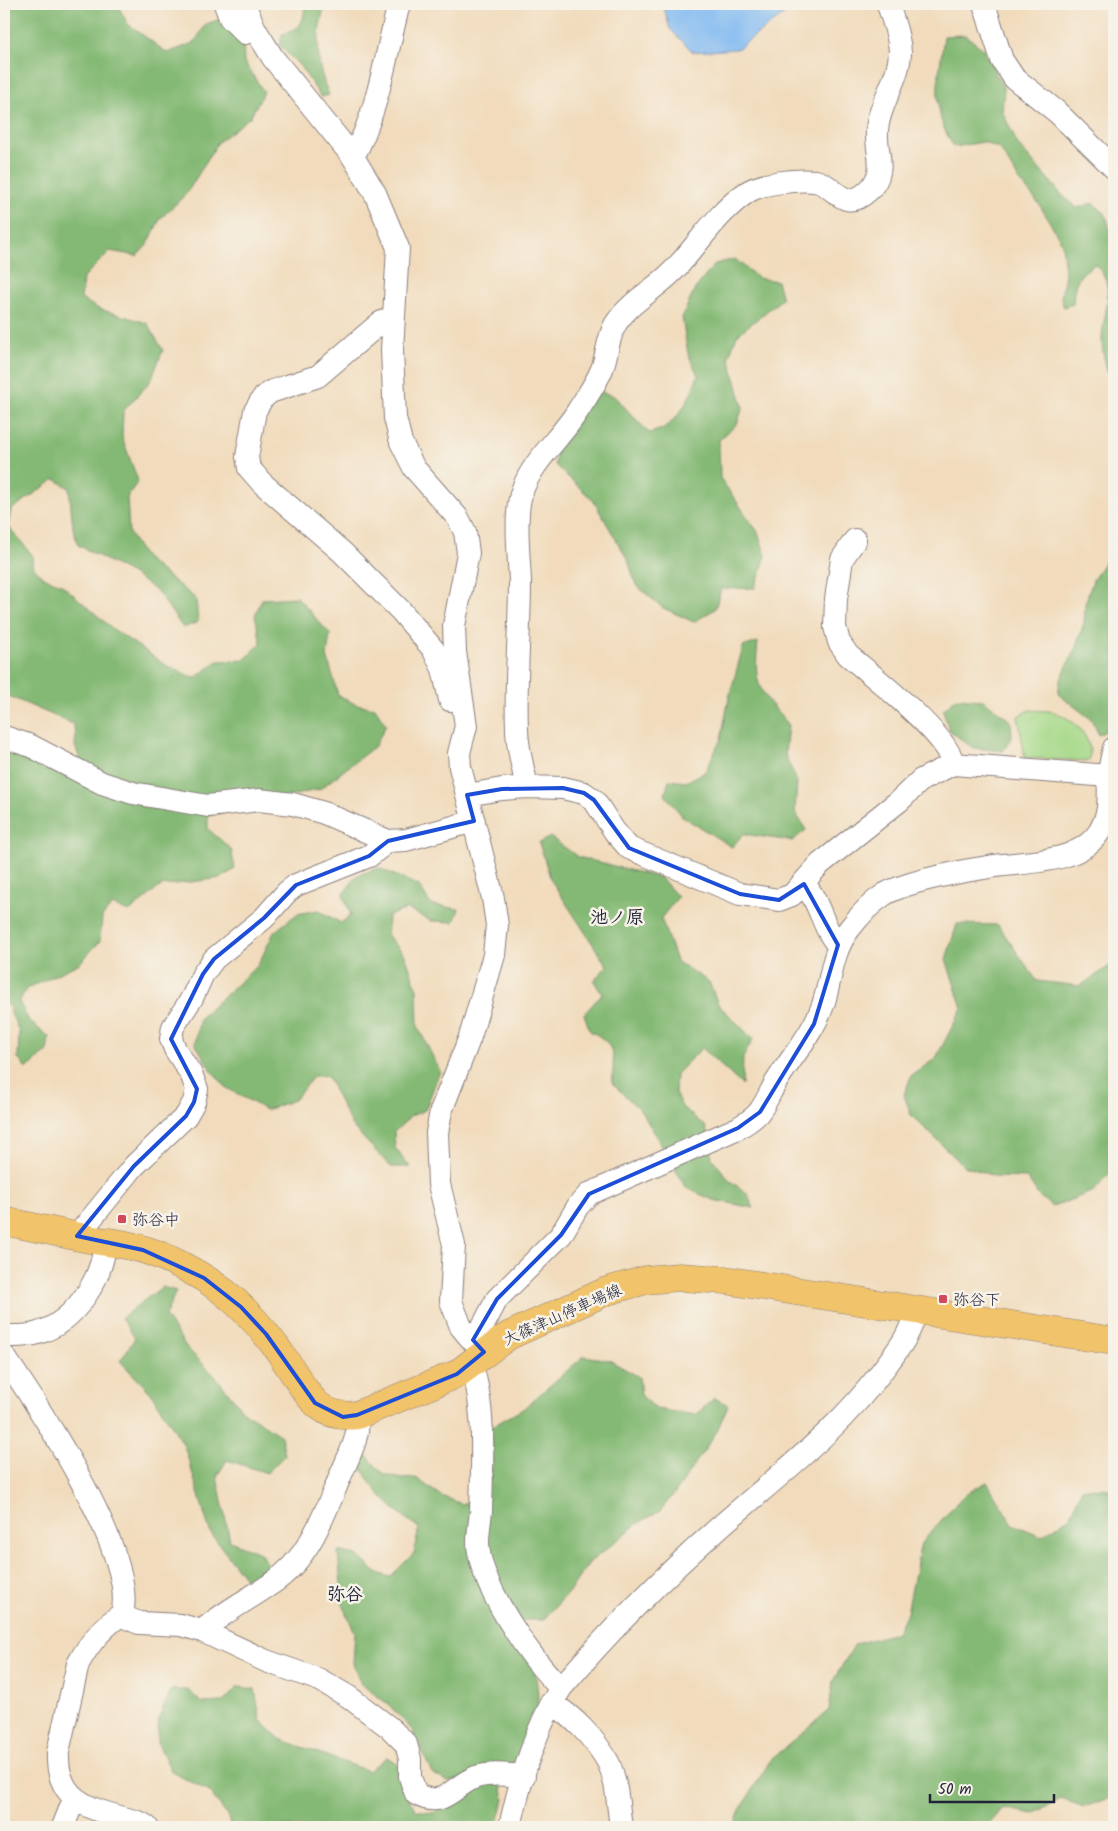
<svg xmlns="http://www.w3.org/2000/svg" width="1118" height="1831" viewBox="0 0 1118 1831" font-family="Kalam,'Klee One',sans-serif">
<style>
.green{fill:#a6d989;stroke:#647e62}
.forest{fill:#84b975;stroke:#536e58}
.water{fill:#81baf2;stroke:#526e96}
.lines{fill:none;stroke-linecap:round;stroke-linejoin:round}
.minor-casing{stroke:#8a7e7c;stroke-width:24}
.major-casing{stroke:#8a7e7c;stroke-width:29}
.minor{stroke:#fff;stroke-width:22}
.major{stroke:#f1c36a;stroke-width:28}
.marked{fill:none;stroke:#1d4ed8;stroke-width:4;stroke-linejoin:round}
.poi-dot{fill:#d1495b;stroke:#f7f3e8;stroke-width:2}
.labels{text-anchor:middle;stroke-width:5;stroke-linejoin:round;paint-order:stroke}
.poi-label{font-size:16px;fill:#22223b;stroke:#f7f3e8;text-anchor:start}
.street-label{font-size:16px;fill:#22223b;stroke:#f7f3e8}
.neighbourhood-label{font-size:18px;font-weight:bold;fill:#22223b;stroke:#f7f3e8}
</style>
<rect width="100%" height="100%" fill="#f7f3e8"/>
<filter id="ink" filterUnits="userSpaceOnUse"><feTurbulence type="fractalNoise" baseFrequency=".02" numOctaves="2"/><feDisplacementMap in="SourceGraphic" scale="10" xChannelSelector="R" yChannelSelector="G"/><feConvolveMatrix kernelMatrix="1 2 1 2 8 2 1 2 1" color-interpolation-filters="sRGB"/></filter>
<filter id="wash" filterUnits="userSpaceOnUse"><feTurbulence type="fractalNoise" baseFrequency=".0096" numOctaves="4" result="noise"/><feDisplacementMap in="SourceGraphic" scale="20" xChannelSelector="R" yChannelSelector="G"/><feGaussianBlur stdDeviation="1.12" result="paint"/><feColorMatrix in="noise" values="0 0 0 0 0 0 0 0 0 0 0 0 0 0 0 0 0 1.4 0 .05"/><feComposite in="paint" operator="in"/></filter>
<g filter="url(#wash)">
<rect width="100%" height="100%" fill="#f1dbbc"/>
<path class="green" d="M 1030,710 C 1038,711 1050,710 1057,713 C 1076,721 1094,739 1089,761 L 1025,758 L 1018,716 Z"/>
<path class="forest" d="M 4,4 L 117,4 L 128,24 L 167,53 L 194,43 L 206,24 L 221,19 L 243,39 L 244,62 L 264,92 L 250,117 L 218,142 L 187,193 L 160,219 L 148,244 L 137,256 L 110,251 L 83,278 L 81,299 L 99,309 L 147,323 L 163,350 L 150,382 L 123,411 L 122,437 L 138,481 L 127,497 L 129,533 L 144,557 L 196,599 L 198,622 L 183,628 L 157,591 L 134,575 L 78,545 L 73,528 L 69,488 L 55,479 L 11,510 L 8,526 L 33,556 L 32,565 L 43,577 L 61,584 L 113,629 L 167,666 L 195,678 L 218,661 L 244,660 L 261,643 L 255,615 L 262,599 L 297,597 L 330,634 L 327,656 L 338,695 L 355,704 L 375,708 L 386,725 L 375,746 L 320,789 L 208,816 L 208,829 L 231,849 L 235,869 L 221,878 L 161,886 L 129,912 L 112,905 L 102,917 L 100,941 L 80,963 L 26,989 L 19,1002 L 29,1021 L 49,1037 L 47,1052 L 26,1069 L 18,1058 L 19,1032 L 8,1005 L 4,1001 L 4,744 L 81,762 L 75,746 L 76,734 L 73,724 L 4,694 Z
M 305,4 L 325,4 C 316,38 315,63 329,95 L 321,97 L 300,66 L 280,46 L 282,34 C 302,29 303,23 305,4 Z
M 965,35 L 983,49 L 1004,89 L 1002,111 L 1018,145 L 1063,196 L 1077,208 L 1092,203 L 1105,213 L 1114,242 L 1114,394 C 1109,378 1102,357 1102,340 C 1103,311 1118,286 1095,264 C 1077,275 1074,283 1073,304 L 1064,307 L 1061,299 L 1065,273 L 1062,243 L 1039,204 L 1019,180 L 1000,149 L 983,142 L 954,147 C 929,109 939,79 944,36 Z
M 735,259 L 758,278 L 777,281 L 782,299 L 737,335 L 729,357 L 743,407 L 737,424 L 719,440 L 720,478 L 758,532 L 766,556 L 755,588 L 721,589 L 715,609 L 694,622 L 663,608 L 636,585 L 628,560 L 593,500 L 555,465 L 557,447 L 598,391 L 614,396 L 649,433 C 677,428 689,400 698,375 L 688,354 L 682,317 L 695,289 L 715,264 Z
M 1114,538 L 1114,701 L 1107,730 L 1099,735 L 1091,719 L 1058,694 L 1060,681 L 1075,649 L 1084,623 L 1085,604 L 1093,580 L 1105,561 Z
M 758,642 C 753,687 759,690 788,724 L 785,755 L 797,782 L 795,812 L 806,830 L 792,841 L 743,834 L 732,847 L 683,817 L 665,795 L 669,780 L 686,782 L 705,772 L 721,739 L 729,698 L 743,647 Z
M 956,698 L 983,700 L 1011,721 L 1012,738 L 1003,751 L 973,748 L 949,730 L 943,710 Z
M 550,837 L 578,857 L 661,878 L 678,897 L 661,918 L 676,961 L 709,982 L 718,1004 L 753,1039 L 743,1058 L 742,1085 L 702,1048 L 676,1074 L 675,1093 L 682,1107 L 706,1127 L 712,1158 L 730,1181 L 747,1193 L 754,1208 L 713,1200 L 686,1188 L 642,1112 L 612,1083 C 614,1057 617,1044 590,1031 L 584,1014 L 602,994 L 594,981 L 607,966 L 551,880 L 539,843 Z
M 379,868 L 419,886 L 431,905 L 459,909 L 454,922 L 431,921 L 407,909 L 388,916 L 387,935 L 405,955 L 417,989 L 418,1027 L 440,1071 L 425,1110 L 411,1116 L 394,1132 L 395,1148 L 410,1167 L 391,1167 L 352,1126 L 327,1076 L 314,1076 L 294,1100 L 266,1110 L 227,1088 L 211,1070 L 195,1043 L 200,1018 L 258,965 L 274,932 L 297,914 L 318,910 L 341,923 L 351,915 L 343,895 L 356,876 Z
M 957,924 L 998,925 L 1037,981 L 1080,986 L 1114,963 L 1114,1169 L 1094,1191 L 1052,1207 L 1038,1195 L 1027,1178 L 997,1177 L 964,1166 L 911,1115 L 904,1095 L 911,1076 L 936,1058 L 962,1008 L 946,959 Z
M 162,1287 L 176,1291 L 165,1316 L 187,1348 L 215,1376 L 243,1411 L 281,1436 L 285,1455 L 267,1473 L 227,1460 L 217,1476 L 230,1541 L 260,1553 L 270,1568 L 246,1580 L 210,1532 L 184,1445 L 151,1393 L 120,1361 L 135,1338 L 121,1318 Z
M 584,1356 L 609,1360 L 639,1377 L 641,1395 L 656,1409 L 696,1415 L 714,1398 L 728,1405 L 717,1431 L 678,1489 L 660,1511 L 637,1524 L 589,1563 L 568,1593 L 543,1620 L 517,1620 C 531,1657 545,1687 534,1728 C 531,1738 525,1749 520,1759 L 501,1768 L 448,1782 L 432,1773 L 412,1730 L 389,1705 L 361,1684 L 353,1664 L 355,1632 L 343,1607 L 338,1551 L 358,1556 L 375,1572 L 390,1577 L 414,1553 L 419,1528 C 395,1511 374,1493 361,1467 L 365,1454 L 383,1474 L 402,1479 L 416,1478 L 441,1496 L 462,1504 C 500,1487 493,1462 491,1427 L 523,1409 Z
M 987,1482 L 1012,1524 L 1042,1536 L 1070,1517 L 1082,1488 L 1109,1489 L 1114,1493 L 1114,1796 L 1085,1807 L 1061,1799 L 1033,1814 L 1003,1808 L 987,1827 L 734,1827 L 740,1810 L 770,1761 L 829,1710 L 833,1681 L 855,1644 L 896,1633 L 907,1613 L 921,1543 L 965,1494 Z
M 238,1687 L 255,1689 L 260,1720 L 280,1739 L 368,1771 L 387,1757 L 399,1765 L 404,1792 L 416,1810 L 434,1813 L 453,1796 L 500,1779 L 504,1799 L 497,1827 L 231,1827 L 230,1820 L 210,1792 L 172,1772 L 157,1742 L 159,1718 L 171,1690 L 188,1690 L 202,1703 L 223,1702 Z"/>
<path class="water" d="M 663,4 L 798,4 L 737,49 L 693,52 L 670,29 Z"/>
</g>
<g filter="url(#ink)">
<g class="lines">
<defs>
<path id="minor" d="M 225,4 L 230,18 L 245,33 L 255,29
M 244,4 L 255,29 L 273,58 L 353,157 L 375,193 L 398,248 L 392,350 L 395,418 L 401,442 L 414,468 L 458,518 L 465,532 L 468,553 L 454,626 L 455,652 L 466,726 L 459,753 L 460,767 L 493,898 L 497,925 L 494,955 L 470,1037 L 441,1111 L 437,1133 L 439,1184 L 454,1245 L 451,1301 L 461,1327 L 472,1340
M 984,4 L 1002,60 L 1014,78 L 1057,112 L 1114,168
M 353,157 C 378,113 386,53 399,4
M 394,316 L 380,323 L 318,376 L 270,392 L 262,399 L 255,411 L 247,457 L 249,468 L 262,483 L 342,552 L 401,611 L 433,649 L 443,669 L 450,700
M 855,540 L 842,559 L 836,599 L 835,627 L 839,642 L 848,655 C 871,675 950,736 953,764
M 4,737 L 31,746 L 102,783 L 133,793 L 208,806 L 259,800 L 293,804 L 324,813 L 388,841 L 406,840 L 474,821
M 953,764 L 1109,776
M 527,787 C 523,768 517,747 517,728 C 515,679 520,630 520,581 C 519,557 514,513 522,491 C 533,460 560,439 577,412 C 585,399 596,384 602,369 C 607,355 608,338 615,325 C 629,302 655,290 674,270 C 698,245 717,213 746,193 C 760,183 797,179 815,181 C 835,184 843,214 868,191 C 889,171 875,152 877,130 C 879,103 899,80 900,53 C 900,36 892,19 888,4
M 467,795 L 502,789 L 527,787 L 563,788 L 584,793 L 594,800 L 615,832 L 629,848 L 740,894 L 779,900 L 792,895 L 820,864 L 899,801 L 921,780 L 953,764
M 804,884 C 820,901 822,928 838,945
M 77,1236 L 134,1166 L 186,1116 L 194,1102 L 197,1089 L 191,1074 L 175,1049 L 171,1039 L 173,1027 L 192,998 L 203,974 L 214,959 L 264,918 L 287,892 L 296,885 L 369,856 L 388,841
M 4,1336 C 15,1336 27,1337 38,1333 C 75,1322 103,1278 105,1242
M 482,1350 L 472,1340 L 484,1324 L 497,1299 L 561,1235 L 578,1206 L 589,1194 L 738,1128 C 746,1123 754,1119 759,1112 C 767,1102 771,1089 778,1079 C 793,1055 813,1033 823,1005 C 832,978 831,952 850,928 C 860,915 871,903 885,894 C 908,881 967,870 995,866 C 1030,861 1081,864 1101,829 C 1111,810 1108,797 1109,778 C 1109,768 1112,757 1114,748
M 4,1356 C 38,1406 138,1556 122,1614 C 104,1626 88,1645 78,1664 L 58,1752 C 55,1807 99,1810 141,1823 L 147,1827
M 471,1364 C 486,1406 482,1467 481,1511 C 480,1521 478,1532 478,1542 C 478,1582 531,1661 561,1688
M 122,1614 L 127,1618 L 139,1623 L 181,1625 L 202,1631 L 266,1661 L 320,1680 L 349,1697 L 390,1728 L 406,1744 L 410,1759 L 410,1777 L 416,1794 C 444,1810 452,1786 476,1777 C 491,1772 509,1775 524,1776
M 202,1631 C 223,1612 248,1600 271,1584 C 309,1559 323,1517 340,1477 C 348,1457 361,1436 357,1415
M 551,1703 C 572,1715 596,1740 608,1762 C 617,1780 618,1807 621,1827
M 63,1827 L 74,1799
M 510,1827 C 520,1781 535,1728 561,1688 C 610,1630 665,1575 723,1524 C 780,1474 840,1429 885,1367 C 900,1347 909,1336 916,1312"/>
<path id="major" d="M 4,1221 C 32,1227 61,1233 89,1239 C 101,1242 114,1242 126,1245 C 163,1252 216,1281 242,1308 C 259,1324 274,1343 287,1363 C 307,1392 317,1420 357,1415 L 457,1374 L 508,1336 L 607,1291 L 646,1280 L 679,1277 L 725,1280 L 1114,1341"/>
</defs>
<use href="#minor" class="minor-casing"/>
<use href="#major" class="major-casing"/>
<use href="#minor" class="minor"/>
<use href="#major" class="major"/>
</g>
</g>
<path class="marked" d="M 563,788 L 584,793 L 594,800 L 629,848 L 740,894 L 779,900 L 804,884 L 838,945 L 814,1024 L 760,1112 L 738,1128 L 589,1194 L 561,1235 L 497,1299 L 473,1340 L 484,1352 L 457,1374 L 357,1415 L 343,1417 L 315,1403 L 266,1334 L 241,1307 L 204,1278 L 143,1250 L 77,1236 L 134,1166 L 186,1116 L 194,1102 L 197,1089 L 171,1039 L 203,974 L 214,959 L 264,918 L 296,885 L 369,856 L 388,841 L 474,821 L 467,795 L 502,789 Z"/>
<g class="poi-dot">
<rect x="117" y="1214" width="10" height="10" rx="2.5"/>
<rect x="938" y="1294" width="10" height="10" rx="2.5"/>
</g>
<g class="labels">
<g class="poi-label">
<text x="132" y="1225">弥谷中</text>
<text x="953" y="1305">弥谷下</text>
</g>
<g class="street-label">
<text transform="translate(562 1314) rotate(-24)" y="6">大篠津山停車場線</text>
</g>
<g class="neighbourhood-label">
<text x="617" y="923">池ノ原</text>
<text x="345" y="1600">弥谷</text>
</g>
</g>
<rect width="1118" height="1831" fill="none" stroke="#f7f3e8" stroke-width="20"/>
<path d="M930 1794v8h124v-8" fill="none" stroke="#22223b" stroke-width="2.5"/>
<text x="938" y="1794" font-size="15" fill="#22223b" stroke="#f7f3e8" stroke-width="4" paint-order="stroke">50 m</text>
</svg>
